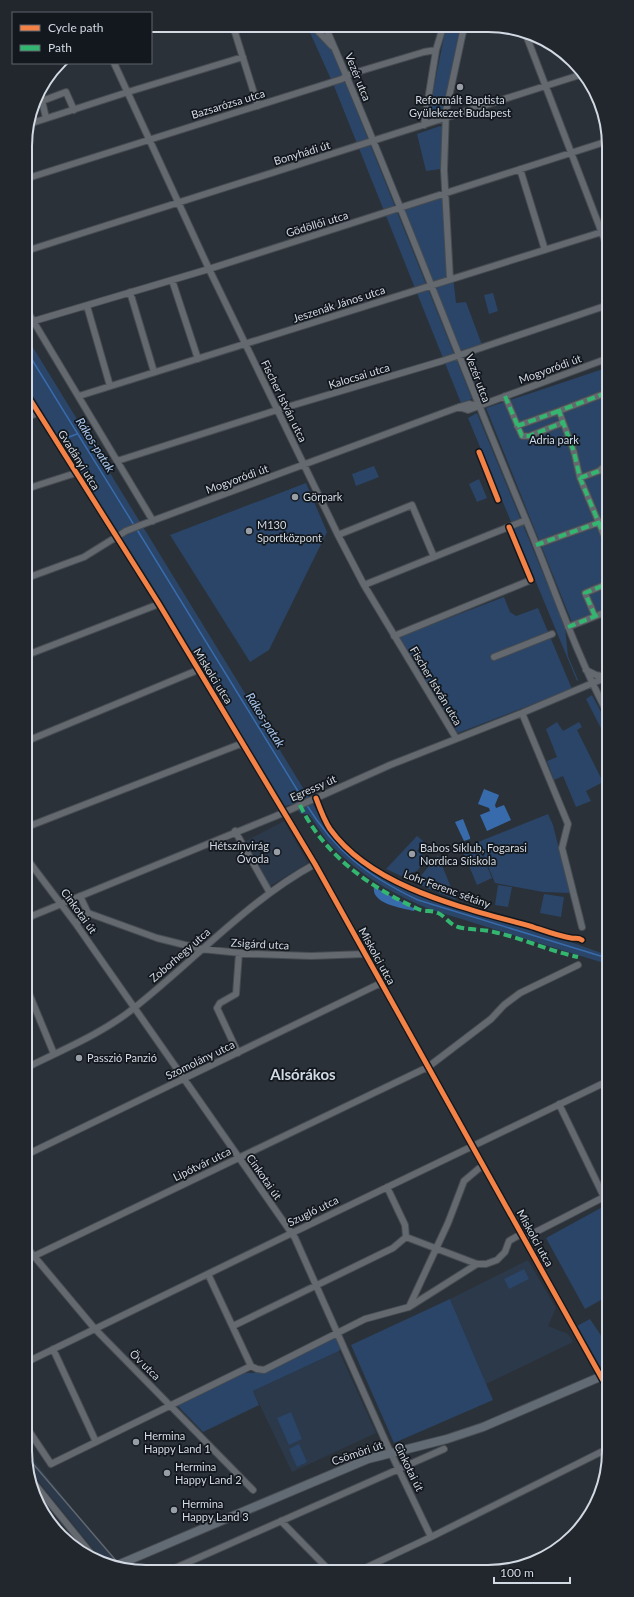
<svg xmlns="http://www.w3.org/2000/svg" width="634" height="1597" viewBox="0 0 634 1597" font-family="Lato,sans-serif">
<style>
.built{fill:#2b394a}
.green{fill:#2a4567}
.water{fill:#386bac}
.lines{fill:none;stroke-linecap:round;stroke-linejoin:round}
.stream{stroke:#386bac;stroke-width:1.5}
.minor-casing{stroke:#464c52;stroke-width:8}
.major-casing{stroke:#464c52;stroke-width:10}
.minor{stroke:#64696f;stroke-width:6}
.major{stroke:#626a74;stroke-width:8}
.rail{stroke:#62676e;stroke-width:1.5}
.major-bridge-casing{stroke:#464c52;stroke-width:10;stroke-linecap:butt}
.major-bridge{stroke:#626a74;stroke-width:8}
.quiet{stroke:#33b770;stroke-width:4;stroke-dasharray:8 4;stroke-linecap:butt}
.cycleway-casing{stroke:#13181e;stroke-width:8}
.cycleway{stroke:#f48246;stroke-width:5}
.poi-dot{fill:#989ea6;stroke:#13181e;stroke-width:1.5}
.labels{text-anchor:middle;stroke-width:3.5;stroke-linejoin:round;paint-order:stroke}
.street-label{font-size:11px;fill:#d2d9e2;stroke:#13181e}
.poi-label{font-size:11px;fill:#d2d9e2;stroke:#13181e;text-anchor:start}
.park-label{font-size:11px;fill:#cad9ec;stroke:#13181e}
.water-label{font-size:12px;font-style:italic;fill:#abc8ee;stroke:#13181e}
.district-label{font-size:15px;font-weight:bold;fill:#d2d9e2;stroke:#13181e}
.rim{fill:none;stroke:#d2d9e2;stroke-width:2}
</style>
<rect width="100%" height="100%" fill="#2b3138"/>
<path class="built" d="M 284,821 L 308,863 L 270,886 L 246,841 Z
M 528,1260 L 556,1308 L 548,1326 L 568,1334 L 573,1342 L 486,1384 L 450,1299 Z
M 339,1351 L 376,1433 L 292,1472 L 253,1391 Z
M 29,1454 L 104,1548 L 124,1570 L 108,1565 L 97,1554 L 29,1469 Z"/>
<path class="green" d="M 307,26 L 327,44 L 334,54 L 472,399 L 461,403 L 334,86 Z
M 446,27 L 461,27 L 442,117 L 427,121 Z
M 440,126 L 443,127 L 441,169 L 426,171 L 417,134 Z
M 444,197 L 456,303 L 466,302 L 482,345 L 461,351 L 402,211 Z
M 493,293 L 498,311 L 489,314 L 484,295 Z
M 26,336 L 327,827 L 344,848 L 358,859 L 389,881 L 417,895 L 568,941 L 607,955 L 607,964 L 432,910 C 394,895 361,876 332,846 C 322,836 317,824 308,814 L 301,814 L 293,804 L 285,806 L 104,509 L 103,511 L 26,387 Z
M 606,368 L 606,520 L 599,523 L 606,540 L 606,612 L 573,625 L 486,408 Z
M 477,413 L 565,627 L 568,656 L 578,680 L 577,681 L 468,418 Z
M 374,466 L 379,477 L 356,486 L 352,474 Z
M 479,479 L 487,498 L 477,502 L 469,484 Z
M 306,483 L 327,532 L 269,650 L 250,662 L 170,535 Z
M 504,597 L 510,612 L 516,616 L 538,608 L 572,689 L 458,733 L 399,637 Z
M 592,695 L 607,723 L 607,740 L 586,699 Z
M 557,722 L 563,731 L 579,722 L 582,727 L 577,730 L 603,782 L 586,791 L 591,801 L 576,807 L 563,776 L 554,780 L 547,761 L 557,757 L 546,729 Z
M 548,814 L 553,825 L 570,893 L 543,892 L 495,883 L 478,842 Z
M 417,836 L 423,841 L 417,851 L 427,858 L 417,871 L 401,876 L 386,869 Z
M 479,847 L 492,878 L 477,885 L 464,854 Z
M 438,855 L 456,900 L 415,883 Z
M 498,885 L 512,887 L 508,907 L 495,905 Z
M 544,894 L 564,897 L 561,917 L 540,913 Z
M 608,1204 L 608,1296 L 585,1309 L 546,1238 Z
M 524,1269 L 529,1279 L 509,1289 L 504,1279 Z
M 450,1299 L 493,1400 L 394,1443 L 351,1345 Z
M 590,1319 L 608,1346 L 608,1368 L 603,1369 L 600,1366 L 577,1326 Z
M 335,1337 L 341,1347 L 339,1351 L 253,1391 L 259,1405 L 203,1432 L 177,1405 L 244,1373 L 264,1372 Z
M 291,1412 L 302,1439 L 289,1445 L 277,1418 Z
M 299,1444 L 307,1462 L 297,1467 L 289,1449 Z"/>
<path class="water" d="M 484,789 L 499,795 L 495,805 L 496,808 L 504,805 L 511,820 L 487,831 L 480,815 L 490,811 L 489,808 L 478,804 Z
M 463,819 L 470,837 L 470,839 L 464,841 L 455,822 Z
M 374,887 L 415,909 L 414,911 C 402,908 371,904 374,887 Z"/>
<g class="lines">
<path class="stream" d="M 26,350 L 134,525
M 69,437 L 77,434
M 136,528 L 304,801
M 306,804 C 336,852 367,876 418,900 L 607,958"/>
<defs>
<path id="minor" d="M 233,26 L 258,106
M 313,26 L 332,46
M 325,26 C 396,189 457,356 526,520 C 553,584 574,650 607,712
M 526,35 L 605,241
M 114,63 L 209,269 L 338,535 L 364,585 L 456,738
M 46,118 L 42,101 L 66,92 L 74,110
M 29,124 L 128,92 L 243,57
M 424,125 L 436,50 L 443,27
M 520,169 L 545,250
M 25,179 L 342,79 L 347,75 L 424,52 L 436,50
M 26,251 L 583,74
M 450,279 L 444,170 L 446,111 L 464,27
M 172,280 L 198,359
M 130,292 L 154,372
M 87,306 L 110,386
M 26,309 L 153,521
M 34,321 L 209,269 L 605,142
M 26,393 L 159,604 L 315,864 L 609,1391
M 606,393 L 559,411 L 574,452 L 580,478 L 606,540
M 79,396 L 605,231
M 505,396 L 522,436 L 529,436 L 562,423
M 459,407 L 468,410 L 606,359
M 26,417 L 39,413
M 517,426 L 559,411
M 117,461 L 277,410 L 442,361 L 605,306
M 580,478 L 599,471 L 606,465
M 26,489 L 76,473
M 338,535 L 412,505 L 434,557
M 536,545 L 606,520
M 27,578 L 84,557 L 126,531 L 141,525 L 459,407 L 469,404 L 478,406
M 364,585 L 526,520
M 595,616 L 585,593 L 602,586
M 568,627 L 606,612
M 394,636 L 531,580
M 27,655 L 159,604
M 494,657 L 552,634
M 586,670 L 596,675 L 607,677
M 522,713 L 568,824 L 562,848 L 582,927
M 27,741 L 198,670
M 27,827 L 243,743
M 235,831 L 270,893
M 27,859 L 76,924 L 295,1238 L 388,1447 L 431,1537
M 88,913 L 157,938 L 201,949 L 251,954 L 311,956 L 365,954
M 27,918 L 276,816 L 390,765 L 522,713 L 607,677
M 76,924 L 88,913 L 80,896
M 28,991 L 54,1054
M 238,1053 L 217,1008 L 220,1003 L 236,994 L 239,953
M 28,1067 C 64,1049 103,1033 134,1008 C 195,960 247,901 315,864
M 559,1104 L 604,1197
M 28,1154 L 381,983
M 387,1187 L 405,1225 L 406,1237
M 406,1237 L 477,1264 L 486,1264 L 497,1260 L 505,1252 L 509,1241 L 521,1234
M 524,1238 L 608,1195
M 28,1249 L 95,1329 L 253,1490
M 28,1259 L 428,1067 L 491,1019 L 504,1005 L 520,993 L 578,965
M 208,1274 L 251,1366
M 409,1307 L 448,1223 L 464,1181 L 483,1165
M 233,1326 L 393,1248 L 406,1237
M 53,1349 L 96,1442
M 29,1361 L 292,1233 L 608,1081
M 251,1366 L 257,1369 L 264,1370 L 365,1319 L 409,1307 L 477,1264
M 29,1431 L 51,1464 L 251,1366
M 29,1477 L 97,1561
M 281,1521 L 328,1569
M 173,1569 L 444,1449
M 363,1569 L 431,1537 L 609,1448"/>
<path id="major" d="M 228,1518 L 368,1459 L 447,1439 L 483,1427 L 609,1373"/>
</defs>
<use href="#minor" class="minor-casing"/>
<use href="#major" class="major-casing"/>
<use href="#minor" class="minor"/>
<use href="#major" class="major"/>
<path class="rail" d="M 29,1459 L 124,1570"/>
<defs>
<path id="major-bridge" d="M 113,1567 L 228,1518"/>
</defs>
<use href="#major-bridge" class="major-bridge-casing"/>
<use href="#major-bridge" class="major-bridge"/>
<path class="quiet" d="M 606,393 L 559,411 L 574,452 L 580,478 L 606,540
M 505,396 L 522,436 L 529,436 L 562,423
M 517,426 L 559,411
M 580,478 L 599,471 L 606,465
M 536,545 L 606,520
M 595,616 L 585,593 L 602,586
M 568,627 L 606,612
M 300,805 C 323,854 369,887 418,909 C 425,912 432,910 438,913 C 445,916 450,925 458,927 C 469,930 482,929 494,932 C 522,938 549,951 578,957"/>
<defs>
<path id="cycleway" d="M 26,393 L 159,604 L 315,864 L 609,1391
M 479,452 L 498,500
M 509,527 L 531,580
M 316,798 C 320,809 324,820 330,829 C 373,889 466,908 533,927 C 545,931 558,936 571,938 C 575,939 578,937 582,940"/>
</defs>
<use href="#cycleway" class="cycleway-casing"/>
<use href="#cycleway" class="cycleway"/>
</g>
<g class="poi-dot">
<circle cx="460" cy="87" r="4"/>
<circle cx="295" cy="497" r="4"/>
<circle cx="249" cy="531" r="4"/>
<circle cx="277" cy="852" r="4"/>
<circle cx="412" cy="854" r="4"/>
<circle cx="79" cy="1058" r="4"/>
<circle cx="136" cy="1442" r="4"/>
<circle cx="167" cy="1473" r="4"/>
<circle cx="174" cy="1510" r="4"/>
</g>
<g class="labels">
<g class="street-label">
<text transform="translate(358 77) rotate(68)" y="4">Vezér utca</text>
<text transform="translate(228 104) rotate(-17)" y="4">Bazsarózsa utca</text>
<text transform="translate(302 153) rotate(-17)" y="4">Bonyhádi út</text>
<text transform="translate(317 224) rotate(-17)" y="4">Gödöllői utca</text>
<text transform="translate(339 304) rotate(-18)" y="4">Jeszenák János utca</text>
<text transform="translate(550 369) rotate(-20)" y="4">Mogyoródi út</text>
<text transform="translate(359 376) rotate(-17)" y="4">Kalocsai utca</text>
<text transform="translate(478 378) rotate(69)" y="4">Vezér utca</text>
<text transform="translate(284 401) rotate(64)" y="4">Fischer István utca</text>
<text transform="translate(79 460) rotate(58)" y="4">Gvadányi utca</text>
<text transform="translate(237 479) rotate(-20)" y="4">Mogyoródi út</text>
<text transform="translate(213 676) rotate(58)" y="4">Miskolci utca</text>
<text transform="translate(436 686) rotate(59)" y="4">Fischer István utca</text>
<text transform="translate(313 788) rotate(-24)" y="4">Egressy út</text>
<text transform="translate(447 889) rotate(20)" y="4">Lohr Ferenc sétány</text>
<text transform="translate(79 911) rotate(54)" y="4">Cinkotai út</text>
<text transform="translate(260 944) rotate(3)" y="4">Zsigárd utca</text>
<text transform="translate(180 955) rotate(-41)" y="4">Zoborhegy utca</text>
<text transform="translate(377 956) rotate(61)" y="4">Miskolci utca</text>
<text transform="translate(200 1060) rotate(-26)" y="4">Szomolány utca</text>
<text transform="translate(202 1164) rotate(-26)" y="4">Lipótvár utca</text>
<text transform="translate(264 1177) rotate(55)" y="4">Cinkotai út</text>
<text transform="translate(313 1211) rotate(-26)" y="4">Szugló utca</text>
<text transform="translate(535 1238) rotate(61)" y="4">Miskolci utca</text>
<text transform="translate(145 1365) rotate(45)" y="4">Öv utca</text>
<text transform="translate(357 1453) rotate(-19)" y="4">Csömöri út</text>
<text transform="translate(409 1467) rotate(64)" y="4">Cinkotai út</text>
</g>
<g class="poi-label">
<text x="460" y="104" text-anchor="middle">Reformált Baptista<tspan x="460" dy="13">Gyülekezet Budapest</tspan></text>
<text x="303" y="501">Görpark</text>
<text x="257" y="529">M130<tspan x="257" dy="13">Sportközpont</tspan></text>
<text x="269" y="850" text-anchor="end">Hétszínvirág<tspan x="269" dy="13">Óvoda</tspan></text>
<text x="420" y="852">Babos Síklub, Fogarasi<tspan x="420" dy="13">Nordica Síiskola</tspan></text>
<text x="87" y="1062">Passzió Panzió</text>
<text x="144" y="1440">Hermina<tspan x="144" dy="13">Happy Land 1</tspan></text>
<text x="175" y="1471">Hermina<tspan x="175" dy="13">Happy Land 2</tspan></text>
<text x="182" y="1508">Hermina<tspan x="182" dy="13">Happy Land 3</tspan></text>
</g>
<g class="park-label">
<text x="554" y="444">Adria park</text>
</g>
<g class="water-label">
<text transform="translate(95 445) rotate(58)" y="4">Rákos-patak</text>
<text transform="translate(265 720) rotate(58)" y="4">Rákos-patak</text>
</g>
<g class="district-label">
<text x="303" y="1080">Alsórákos</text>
</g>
</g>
<path d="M0 0H634V1597H0ZM146 32H488A114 114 0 0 1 602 146V1451A114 114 0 0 1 488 1565H146A114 114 0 0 1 32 1451V146A114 114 0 0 1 146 32Z" fill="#22272e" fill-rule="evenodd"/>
<path class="rim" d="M146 32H488A114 114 0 0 1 602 146V1451A114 114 0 0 1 488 1565H146A114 114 0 0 1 32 1451V146A114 114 0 0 1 146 32Z"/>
<rect x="12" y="12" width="140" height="52" fill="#13181e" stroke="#5f656c"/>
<rect x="20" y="25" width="20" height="6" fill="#f48246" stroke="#5f656c"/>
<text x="48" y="32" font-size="12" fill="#d2d9e2">Cycle path</text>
<rect x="20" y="45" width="20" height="6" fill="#33b770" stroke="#5f656c"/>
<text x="48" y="52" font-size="12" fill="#d2d9e2">Path</text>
<path d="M494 1577v6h76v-6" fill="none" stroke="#d2d9e2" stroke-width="2"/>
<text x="500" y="1577" font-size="12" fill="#d2d9e2" stroke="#13181e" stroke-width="3" paint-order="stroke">100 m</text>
</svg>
